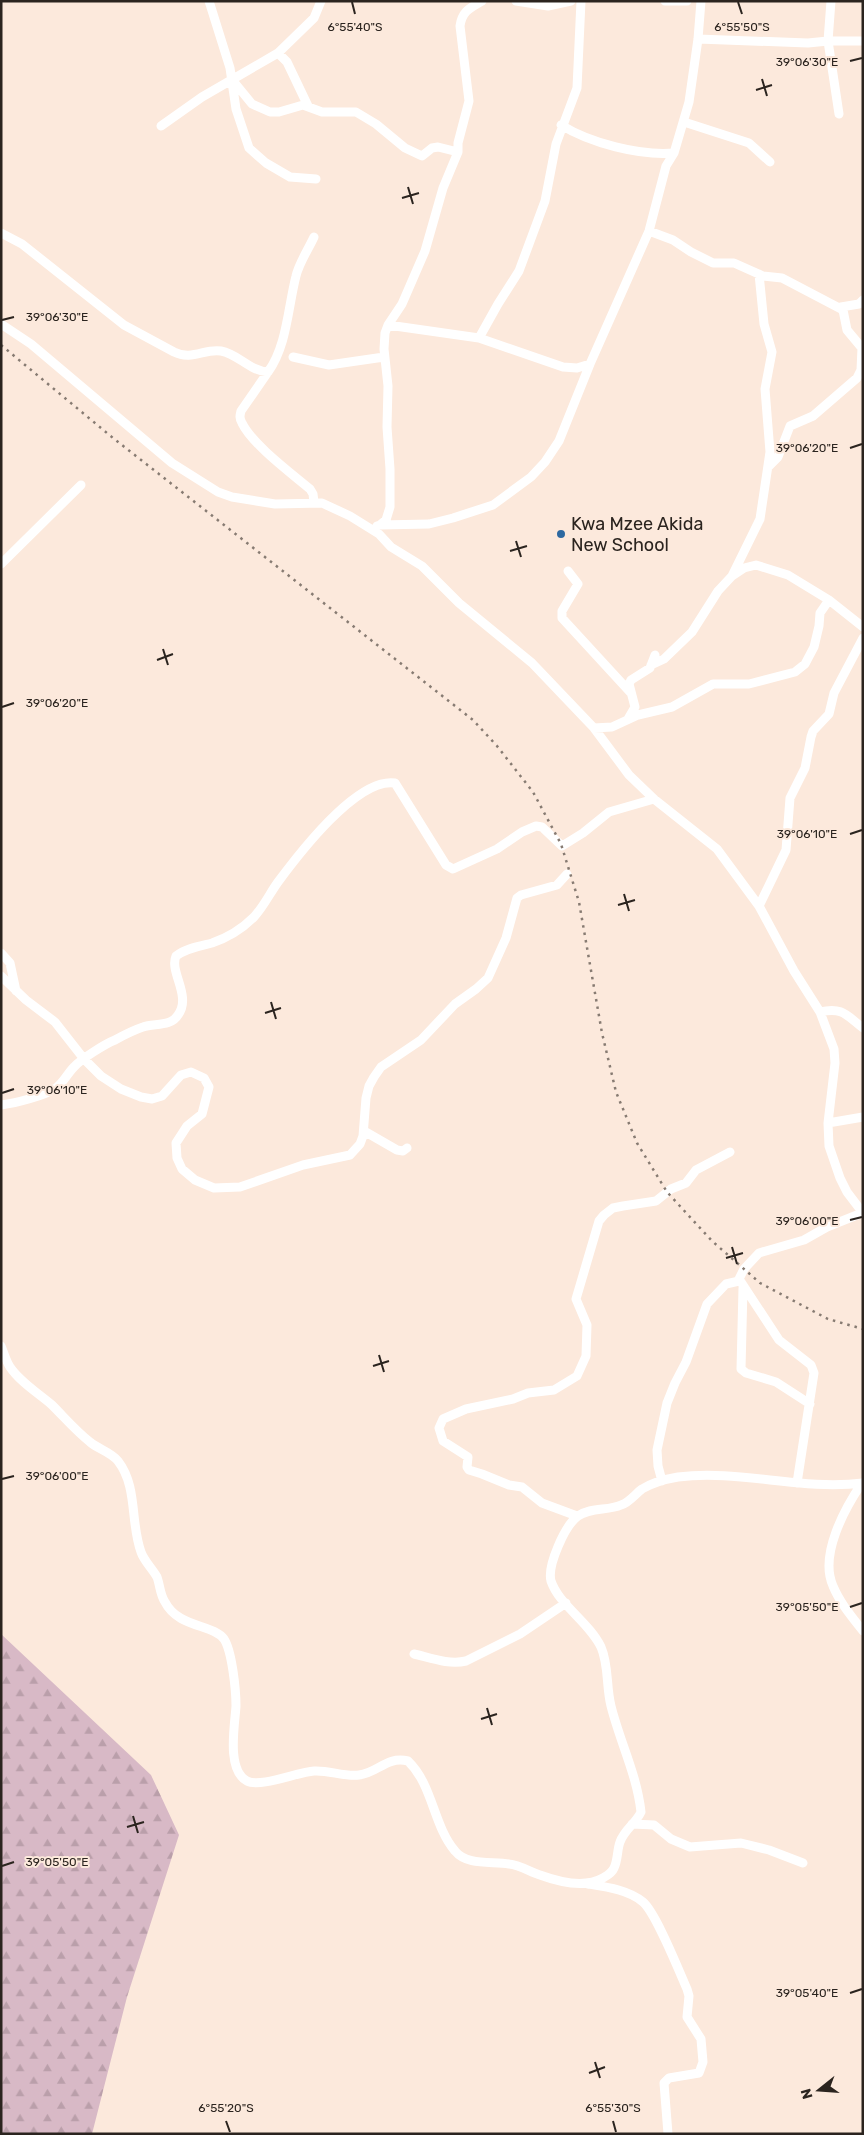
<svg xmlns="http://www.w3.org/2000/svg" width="864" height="2135" viewBox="0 0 864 2135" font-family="Rubik,sans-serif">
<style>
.forest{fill:url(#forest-firs)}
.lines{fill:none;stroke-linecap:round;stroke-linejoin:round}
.street{stroke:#fff;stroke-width:9}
.rail{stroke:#877b72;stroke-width:2.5;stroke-dasharray:2.5 5;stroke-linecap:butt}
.ticks{fill:none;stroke:#2b241f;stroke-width:2}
.poi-dot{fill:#2d68a0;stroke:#fce9dc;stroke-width:2}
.labels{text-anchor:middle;stroke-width:4;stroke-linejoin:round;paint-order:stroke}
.poi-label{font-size:18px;fill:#2b241f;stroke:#fce9dc;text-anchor:start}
.ticks-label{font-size:12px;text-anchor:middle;fill:#2b241f;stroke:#fce9dc;stroke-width:4;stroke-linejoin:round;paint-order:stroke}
</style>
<defs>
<pattern id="forest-firs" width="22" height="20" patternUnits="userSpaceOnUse" patternTransform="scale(1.25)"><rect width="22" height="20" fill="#d8b9c6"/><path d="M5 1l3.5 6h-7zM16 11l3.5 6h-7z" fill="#ba9faa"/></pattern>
</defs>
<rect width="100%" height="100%" fill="#fce9dc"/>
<path class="forest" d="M 1,1634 L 151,1775 L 179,1835 L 127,1997 L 92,2134 L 1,2134 Z"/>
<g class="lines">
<path class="street" d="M 209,1 L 230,68 L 236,109 L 249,148 L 266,163 L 290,177 L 316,179
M 516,1 L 548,6 L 571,1
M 665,1 L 687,1
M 831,1 L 828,41 L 839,114
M 698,39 L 808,43 L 828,41 L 863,41
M 278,53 L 287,62 L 308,106
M 234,82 L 252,104 L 270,112 L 279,112 L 303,105 L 322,112 L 356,112 L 376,124 L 405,148 L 422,156 L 432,148 L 438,147 L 458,152
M 684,122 L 749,143 L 770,162
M 561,125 C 590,143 640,156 674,153
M 161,126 L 202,97 L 278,53 L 314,18 L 321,1
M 649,231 L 673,240 L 691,252 L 713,263 L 734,263 L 763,276 L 782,278 L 843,310 L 847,330 L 862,348 L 861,370 L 857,378 L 813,416 L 790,426 L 778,457 L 768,467
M 1,233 L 22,244 L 124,325 L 174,352 C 192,361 205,348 221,351 C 238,354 250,371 268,372 C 287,346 288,307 296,276 C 299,263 308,250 314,237
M 841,307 L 859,304 L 863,300
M 1,324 L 31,344 L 172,463 L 218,492 L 232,497 L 275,504 L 322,503 L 350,516 L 379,534 L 391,547 L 422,566 L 459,603 L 532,663 L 594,728 L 629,775 L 654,799 L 717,849 L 759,906 L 794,971 L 820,1012 L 834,1049 L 835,1063 L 828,1123 L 829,1146 L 840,1178 L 847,1192 L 863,1213
M 388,325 L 479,338 L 563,367 L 577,368 L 590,364
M 479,338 L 498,304 L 519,271 L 545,201 L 556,144 L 577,88 L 581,1
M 293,357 L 329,365 L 384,357
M 268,372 L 241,411 C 240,415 239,418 242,423 C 252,444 291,473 310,489 L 313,494 L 314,502
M 380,525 L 429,524 L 453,518 L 493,505 L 531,477 L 545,462 L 559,441 L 590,364 L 649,231 L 666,166 L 674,153 L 689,102 L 698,39 L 701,1
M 377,526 L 380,525 L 386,520 L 390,507 L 390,469 L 387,427 L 388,386 L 384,349 L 385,333 L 388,325 L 402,304 L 425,251 L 443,188 L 458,152 L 458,143 L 469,101 L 460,26 C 462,11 470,8 482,1
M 1,564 L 81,485
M 568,571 L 578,584 L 562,611 L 562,618 L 630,692
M 732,576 L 760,519 L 770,452 L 765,389 L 772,352 L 764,324 L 759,274
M 651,665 L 664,659 L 692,632 L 718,591 L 732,576 L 744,568 L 756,565 L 788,575 L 829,600 L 863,627
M 628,719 L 635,707 L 629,684 L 631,680 L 650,668 L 655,655
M 594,728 L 612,727 L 638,715 L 672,707 L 713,684 L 749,684 L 795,672 L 805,664 L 814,647 L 819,626 L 820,613 L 829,600
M 759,906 L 786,850 L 790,798 L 805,768 L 811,737 L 813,731 L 829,714 L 834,693 L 863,638
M 1,953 L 10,963 L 16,991
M 1,976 L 26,1000 L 55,1022 L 84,1059 L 101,1076 L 121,1089 L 141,1097 L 152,1099 L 162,1096 L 181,1075 L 191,1072 L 204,1078 L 209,1087 L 202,1114 L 187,1126 L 176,1143 L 177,1158 L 182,1169 L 195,1180 L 214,1188 L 240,1187 L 303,1165 L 350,1155 L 360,1144 L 363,1136 L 366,1098 L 369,1086 L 374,1077 L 381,1067 L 421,1040 L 455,1004 L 476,989 L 488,978 L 506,938 L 517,898 L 521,895 L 557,885 L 567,874
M 820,1012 C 843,1007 846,1015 863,1028
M 1,1105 C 16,1103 44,1096 56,1088 C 64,1082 67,1074 74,1067 C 81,1059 105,1044 115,1040 C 124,1035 134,1030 143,1027 C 154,1023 171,1027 178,1015 C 192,996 169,972 176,956 C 186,948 200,946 212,943 C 227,938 243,928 254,917 C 264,906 270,893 278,882 C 298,855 357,777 395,783 L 446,865 L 453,869 L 497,849 L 522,832 L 536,826 L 542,827 L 562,846 L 583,833 L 609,812 L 654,799
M 828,1123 L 863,1117
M 364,1131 L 397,1150 L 403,1151 L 407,1148
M 743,1288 L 741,1369 L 746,1373 L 776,1382 L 810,1404
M 1,1346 C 4,1353 6,1361 10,1367 C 20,1382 38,1393 52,1405 C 65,1418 76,1431 90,1442 C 98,1449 111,1452 118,1461 C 138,1487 130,1522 141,1552 C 144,1561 152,1568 157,1577 C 160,1585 160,1595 165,1602 C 178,1628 213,1624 224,1639 C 232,1651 236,1690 236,1706 C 235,1724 226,1770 247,1781 C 260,1788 298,1772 314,1771 C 329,1770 344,1777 359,1775 C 378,1773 386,1756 408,1761 C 433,1785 433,1825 455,1851 C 467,1866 492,1861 509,1864 C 520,1865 530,1872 540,1875 C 559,1882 585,1888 603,1878 C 608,1875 612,1873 614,1868 C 618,1860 617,1850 620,1842 C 624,1830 636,1823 641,1812 C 637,1775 620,1742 611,1706 C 606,1687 609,1665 601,1647 C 589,1622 559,1605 551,1581 C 547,1566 565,1525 578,1516 C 591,1507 608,1511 621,1505 C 630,1502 635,1494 642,1489 C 652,1483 666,1479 678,1477 C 739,1469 801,1491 863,1483
M 662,1481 L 658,1466 L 657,1450 L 667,1403 L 675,1383 L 686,1362 L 707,1304 L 726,1284 L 739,1281
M 797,1483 L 814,1373 L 811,1365 L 779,1340 L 739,1279 L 744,1269 L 759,1253 L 804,1240 L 827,1227 L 862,1213
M 862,1483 C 845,1508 819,1555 833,1586 C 840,1603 852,1617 863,1631
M 577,1516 L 542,1503 L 522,1487 L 509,1485 L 482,1474 L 469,1470 L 467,1467 L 468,1457 L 443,1441 L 439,1428 L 443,1419 L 466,1409 L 513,1399 L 528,1393 L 554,1390 L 577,1376 L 586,1356 L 587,1325 L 576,1299 L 599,1221 L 604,1215 L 613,1208 L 623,1206 L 656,1201 L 671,1189 L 686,1183 L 696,1170 L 730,1152
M 414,1654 C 431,1658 449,1665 466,1661 L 520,1634 L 566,1603
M 632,1824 L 654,1825 L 671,1839 L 690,1847 L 741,1843 L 769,1850 L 803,1863
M 588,1884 C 607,1887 629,1890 643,1902 C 656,1913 679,1971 687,1989 L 689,1996 L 687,2017 L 701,2039 L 703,2062 L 699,2073 L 669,2078 L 664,2083 L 668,2134"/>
<path class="rail" d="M 1,345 L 113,438 L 473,720 L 497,746 L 533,792 L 561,844 L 579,902 L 602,1033 L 616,1092 L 637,1143 L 667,1192 L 712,1241 L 760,1283 L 828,1319 L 863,1329"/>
</g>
<path class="ticks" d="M 352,2 L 355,14M 738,2 L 742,14M 850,61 L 862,58M 762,79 L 767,96M 756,90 L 772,85M 408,187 L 413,204M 402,198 L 419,193M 2,320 L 14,317M 850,448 L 862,444M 516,541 L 521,557M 510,551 L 527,546M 163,649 L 168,665M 157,660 L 173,654M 2,707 L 14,703M 850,834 L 862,830M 624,894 L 629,911M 618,905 L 635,900M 271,1002 L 276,1019M 265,1013 L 281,1008M 2,1093 L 14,1089M 850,1220 L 862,1217M 732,1247 L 737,1264M 726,1258 L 743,1253M 379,1355 L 384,1372M 373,1366 L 389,1361M 2,1479 L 14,1476M 850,1607 L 862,1603M 487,1708 L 492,1725M 481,1719 L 497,1714M 133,1816 L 138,1833M 127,1827 L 144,1822M 2,1866 L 14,1862M 850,1993 L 862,1989M 595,2062 L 600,2078M 589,2073 L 605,2067M 226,2121 L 230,2132M 613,2121 L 616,2132"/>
<circle class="poi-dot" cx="561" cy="534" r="5"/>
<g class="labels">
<g class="poi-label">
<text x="571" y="530">Kwa Mzee Akida<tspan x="571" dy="21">New School</tspan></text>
</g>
</g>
<g class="ticks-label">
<text x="355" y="31">6°55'40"S</text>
<text x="742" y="31">6°55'50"S</text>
<text x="807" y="66">39°06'30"E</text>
<text x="57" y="321">39°06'30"E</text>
<text x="807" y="452">39°06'20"E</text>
<text x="57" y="707">39°06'20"E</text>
<text x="807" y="838">39°06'10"E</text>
<text x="57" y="1094">39°06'10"E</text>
<text x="807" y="1225">39°06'00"E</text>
<text x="57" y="1480">39°06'00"E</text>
<text x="807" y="1611">39°05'50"E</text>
<text x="57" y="1866">39°05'50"E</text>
<text x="807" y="1997">39°05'40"E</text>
<text x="226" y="2112">6°55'20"S</text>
<text x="613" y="2112">6°55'30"S</text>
</g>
<rect width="864" height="2135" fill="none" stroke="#2b241f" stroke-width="5"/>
<g transform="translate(819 2090) rotate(253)" stroke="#fce9dc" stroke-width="4" paint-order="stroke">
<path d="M0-4L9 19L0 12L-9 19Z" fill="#2b241f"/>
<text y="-8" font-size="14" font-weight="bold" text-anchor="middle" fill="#2b241f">N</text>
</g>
</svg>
